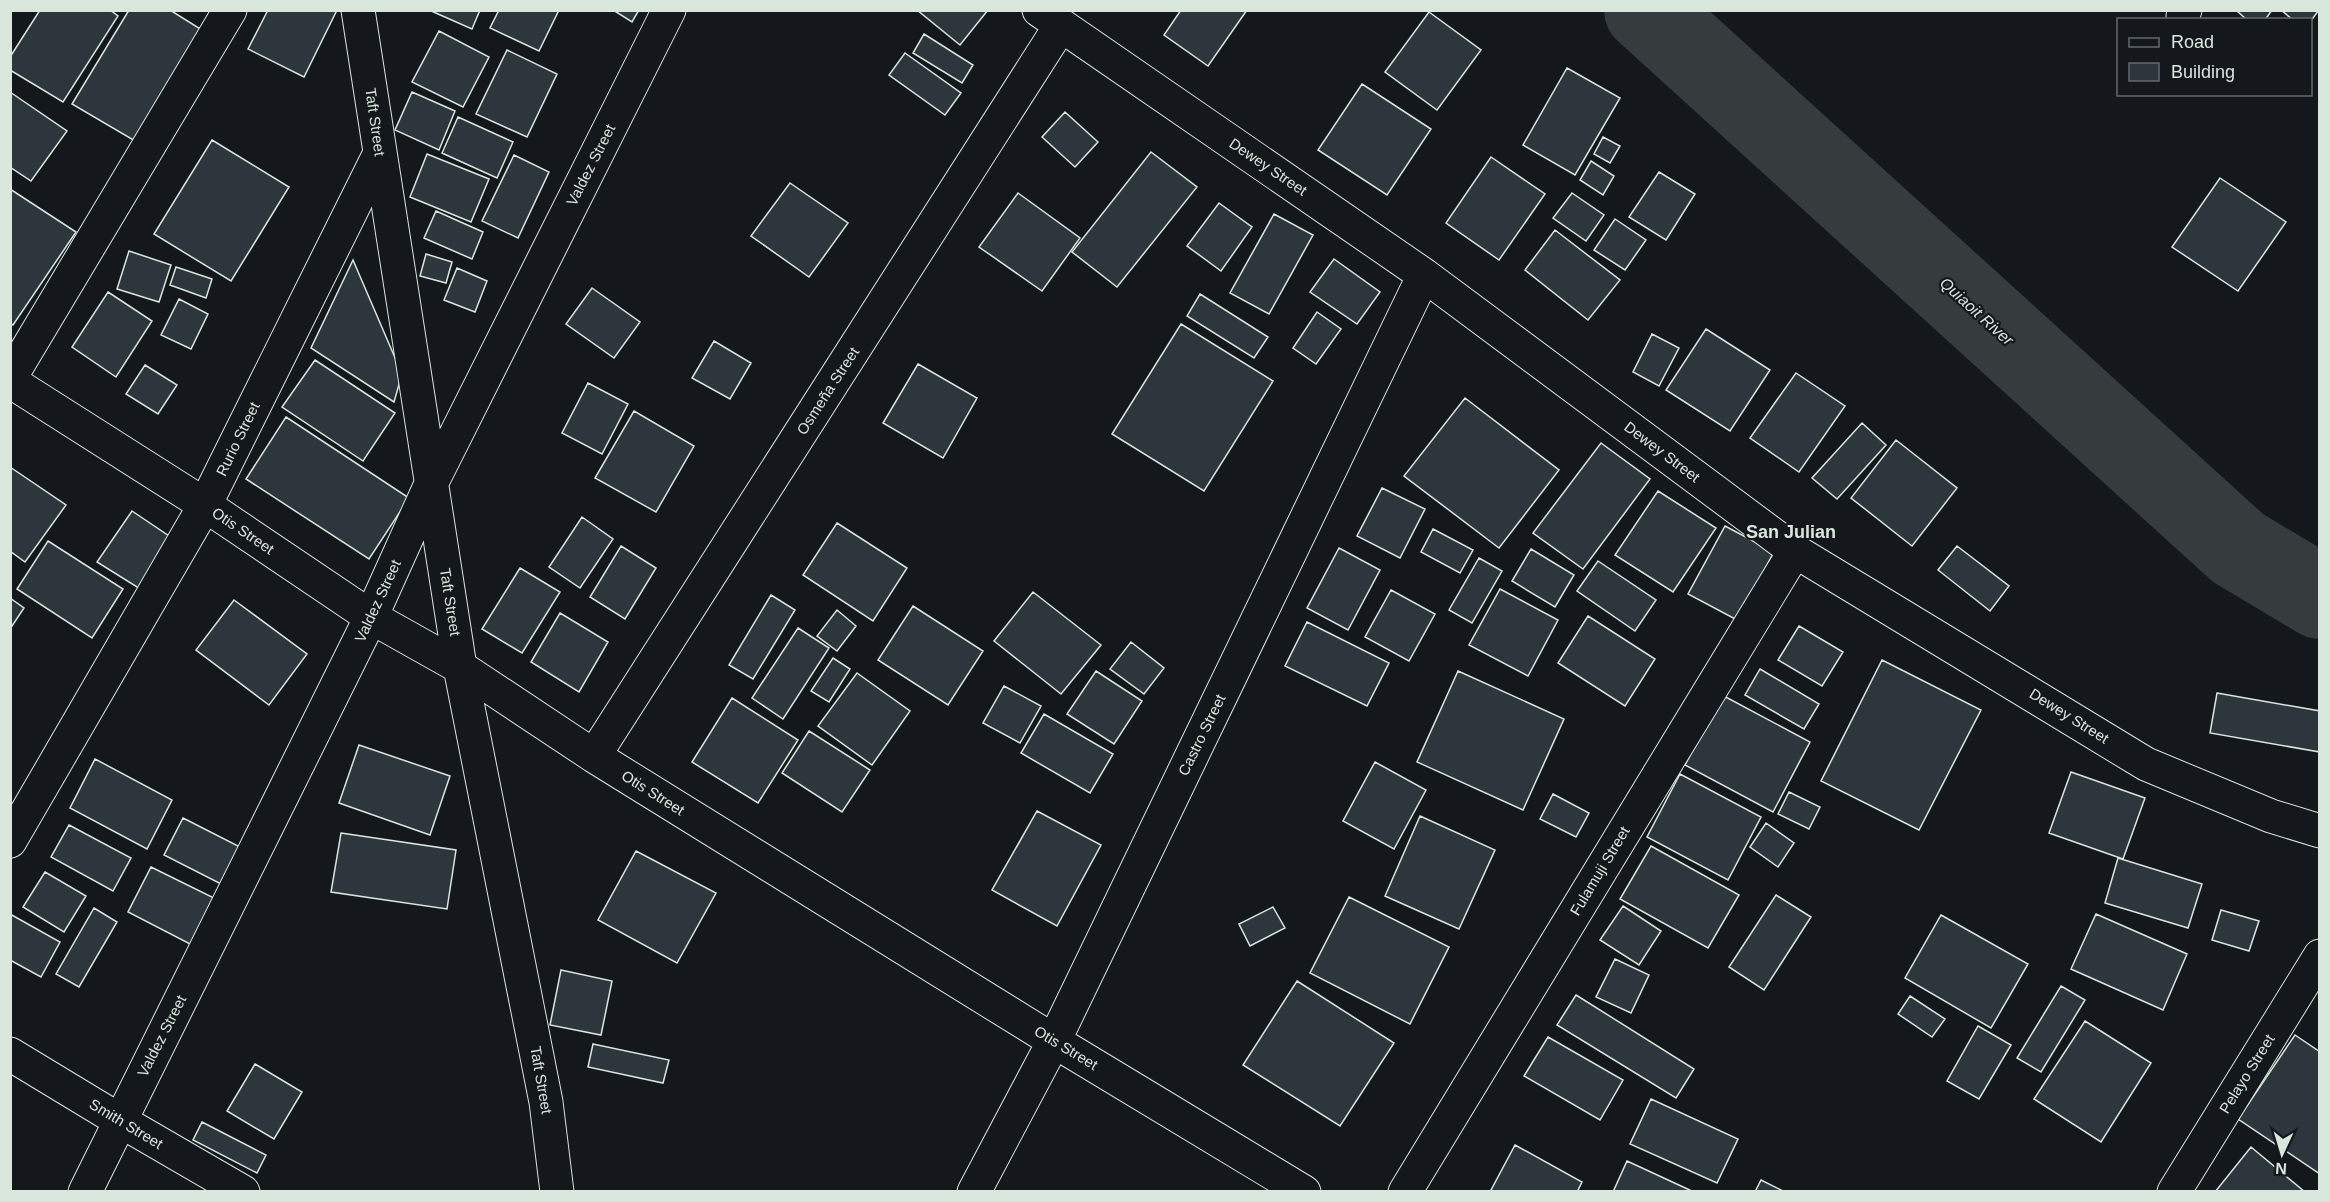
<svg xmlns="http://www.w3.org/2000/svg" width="2330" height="1202" viewBox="0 0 2330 1202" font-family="Arial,sans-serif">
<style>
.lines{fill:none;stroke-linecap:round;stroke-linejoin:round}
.river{stroke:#363b3e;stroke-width:84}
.building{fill:#2c363c;stroke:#d8e6dc;stroke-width:1.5}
.minor-casing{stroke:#d8e6dc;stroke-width:35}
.minor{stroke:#14181c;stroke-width:33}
.labels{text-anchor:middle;stroke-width:4.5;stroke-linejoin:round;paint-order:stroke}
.street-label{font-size:15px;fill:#d8e6dc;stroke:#14181c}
.water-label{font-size:16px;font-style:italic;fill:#d8e6dc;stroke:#14181c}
.quarter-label{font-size:18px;font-weight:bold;fill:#d8e6dc;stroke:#14181c}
</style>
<rect width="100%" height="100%" fill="#14181c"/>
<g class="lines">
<path class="river" d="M 1646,10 L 2238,548 L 2320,597"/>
</g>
<path class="building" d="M 40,10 L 110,10 L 118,16 L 63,102 L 10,70 L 10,57 Z
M 129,10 L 170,10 L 202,30 L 135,141 L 72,104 Z
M 268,10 L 337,10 L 304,77 L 248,49 Z
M 429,10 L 480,10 L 472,29 Z
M 499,10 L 559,10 L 539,51 L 490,28 Z
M 613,10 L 639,10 L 632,22 Z
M 917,10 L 988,10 L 960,45 Z
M 1181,10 L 1247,10 L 1208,66 L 1164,35 Z
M 2236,10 L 2272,10 L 2265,20 L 2247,20 Z
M 2281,10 L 2319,10 L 2310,22 L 2310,20 L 2293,20 Z
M 1429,12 L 1481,50 L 1437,110 L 1385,72 Z
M 439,31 L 489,57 L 463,107 L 412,82 Z
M 924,34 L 973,65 L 962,83 L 913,53 Z
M 507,50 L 557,74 L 527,137 L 476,114 Z
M 905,53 L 961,93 L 945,115 L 889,75 Z
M 1567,68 L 1620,98 L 1575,175 L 1523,145 Z
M 1362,84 L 1431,129 L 1387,195 L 1318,150 Z
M 10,92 L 67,131 L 31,181 L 10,167 Z
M 412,92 L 455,111 L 439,150 L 395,130 Z
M 1065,112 L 1098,142 L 1075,167 L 1042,137 Z
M 458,117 L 513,142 L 497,178 L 442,153 Z
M 1603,137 L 1620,146 L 1610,163 L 1594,154 Z
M 212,140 L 289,187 L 231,281 L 154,234 Z
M 1151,152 L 1197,187 L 1117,287 L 1072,252 Z
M 427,154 L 489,179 L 471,222 L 410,197 Z
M 514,155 L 549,172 L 518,238 L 482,221 Z
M 1491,157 L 1545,194 L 1499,260 L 1446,223 Z
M 1591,161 L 1614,176 L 1603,195 L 1580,180 Z
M 1659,172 L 1695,194 L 1666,240 L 1629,217 Z
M 2220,178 L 2286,222 L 2238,291 L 2172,247 Z
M 790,183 L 848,223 L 809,277 L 751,236 Z
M 10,189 L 76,232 L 13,325 L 10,323 Z
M 1018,193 L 1080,238 L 1042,291 L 979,247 Z
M 1572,193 L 1604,215 L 1586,241 L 1553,218 Z
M 1219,203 L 1252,227 L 1221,271 L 1187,246 Z
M 436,211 L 483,232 L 472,259 L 424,238 Z
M 1274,214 L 1313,235 L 1269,314 L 1230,293 Z
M 1615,219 L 1646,240 L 1625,270 L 1594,250 Z
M 1555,230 L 1620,280 L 1588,320 L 1525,270 Z
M 129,251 L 171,265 L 159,302 L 117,289 Z
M 426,254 L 452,262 L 446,283 L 420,276 Z
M 1334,259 L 1380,292 L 1357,324 L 1310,292 Z
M 353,260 L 402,374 L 394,402 L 311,348 Z
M 176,267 L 212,279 L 206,298 L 170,285 Z
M 457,268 L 487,281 L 475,312 L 444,300 Z
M 592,288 L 640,322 L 614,358 L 566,324 Z
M 108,292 L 152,321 L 116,377 L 72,347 Z
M 1200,294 L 1268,337 L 1254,358 L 1187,316 Z
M 179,299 L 208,314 L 191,349 L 161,335 Z
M 1317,312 L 1341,329 L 1316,364 L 1293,348 Z
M 1181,324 L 1273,381 L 1204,491 L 1112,434 Z
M 1706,329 L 1770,370 L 1730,431 L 1666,390 Z
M 1652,334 L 1679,348 L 1659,386 L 1633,372 Z
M 714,341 L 751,363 L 730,399 L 692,378 Z
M 315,360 L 395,413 L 363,461 L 282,407 Z
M 918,364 L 977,398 L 943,458 L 883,423 Z
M 145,365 L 177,385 L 158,414 L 126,394 Z
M 1796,373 L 1845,406 L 1799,472 L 1750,438 Z
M 588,383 L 628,404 L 602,454 L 562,433 Z
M 1465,398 L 1559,470 L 1499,548 L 1404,476 Z
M 634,411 L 694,446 L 656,512 L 595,478 Z
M 286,417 L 409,498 L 369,559 L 246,479 Z
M 1862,423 L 1886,445 L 1837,499 L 1812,478 Z
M 1896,440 L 1957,488 L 1912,546 L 1851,498 Z
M 1601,443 L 1650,479 L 1583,569 L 1533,533 Z
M 10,467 L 66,505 L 25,562 L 10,551 Z
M 1382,488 L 1425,509 L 1400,558 L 1357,536 Z
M 1658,491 L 1716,528 L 1673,592 L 1615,555 Z
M 132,511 L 178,542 L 145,592 L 97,562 Z
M 582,517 L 613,539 L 580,588 L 549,567 Z
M 837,523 L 907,568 L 873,621 L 803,575 Z
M 1725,526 L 1774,552 L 1737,620 L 1688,594 Z
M 1433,529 L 1473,550 L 1460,573 L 1421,552 Z
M 48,541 L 123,589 L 92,638 L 17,589 Z
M 621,546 L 656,568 L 625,619 L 590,597 Z
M 1957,546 L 2009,586 L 1990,611 L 1938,570 Z
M 1339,548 L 1380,570 L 1348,630 L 1307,608 Z
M 1531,549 L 1574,575 L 1555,607 L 1512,581 Z
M 1479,558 L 1502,571 L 1472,623 L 1449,610 Z
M 1598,561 L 1656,600 L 1635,631 L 1577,591 Z
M 520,568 L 560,592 L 522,653 L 482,629 Z
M 1500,589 L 1558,620 L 1528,676 L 1469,645 Z
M 1391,590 L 1435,614 L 1409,661 L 1365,637 Z
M 1033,592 L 1101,645 L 1061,694 L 994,641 Z
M 771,595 L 795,610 L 753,679 L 729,665 Z
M 10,598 L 24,608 L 10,629 Z
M 234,600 L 307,654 L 269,705 L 196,650 Z
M 913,606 L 983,651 L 948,705 L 878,660 Z
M 837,610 L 856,626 L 837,651 L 817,636 Z
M 560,613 L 608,642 L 579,692 L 531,662 Z
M 1588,616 L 1655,659 L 1625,706 L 1558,663 Z
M 1307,622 L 1389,663 L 1367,706 L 1285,666 Z
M 1799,626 L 1843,652 L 1822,686 L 1778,660 Z
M 798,628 L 829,648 L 783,719 L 752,698 Z
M 1131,642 L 1164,668 L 1144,694 L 1110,669 Z
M 833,658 L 850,669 L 829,702 L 811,691 Z
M 1882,660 L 1981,710 L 1919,830 L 1821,781 Z
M 1760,669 L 1819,704 L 1804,729 L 1745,695 Z
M 1096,671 L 1142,701 L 1114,744 L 1067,714 Z
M 1458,671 L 1564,719 L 1523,810 L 1417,762 Z
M 857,673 L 910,711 L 872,765 L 818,726 Z
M 1004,686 L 1041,706 L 1020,743 L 983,723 Z
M 2217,693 L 2320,711 L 2320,752 L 2210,733 Z
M 1722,695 L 1810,742 L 1773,812 L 1685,765 Z
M 732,698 L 798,740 L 758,803 L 692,762 Z
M 1044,714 L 1113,754 L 1090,793 L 1021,753 Z
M 809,731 L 870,770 L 842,812 L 782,773 Z
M 359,745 L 450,776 L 430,835 L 339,803 Z
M 95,759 L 172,800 L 147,849 L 70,808 Z
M 1375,762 L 1426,790 L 1394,849 L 1343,821 Z
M 2071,772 L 2145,798 L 2123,859 L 2049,833 Z
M 1680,774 L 1761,817 L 1728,880 L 1647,837 Z
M 1789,792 L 1820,807 L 1809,829 L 1778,814 Z
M 1553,794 L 1589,813 L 1576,837 L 1540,819 Z
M 1037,811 L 1101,845 L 1057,926 L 992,890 Z
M 1420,816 L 1495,850 L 1459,929 L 1385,896 Z
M 183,818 L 244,849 L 225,886 L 164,855 Z
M 1766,823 L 1794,843 L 1778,867 L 1750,847 Z
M 69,825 L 131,858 L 113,891 L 51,857 Z
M 341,833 L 456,850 L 447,909 L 331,892 Z
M 1651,846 L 1739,895 L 1708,948 L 1620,899 Z
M 636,851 L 716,893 L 677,963 L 598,920 Z
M 2118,858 L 2202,884 L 2188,928 L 2105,903 Z
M 151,867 L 216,899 L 192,945 L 128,912 Z
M 45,872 L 86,896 L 64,932 L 23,907 Z
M 1776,895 L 1811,917 L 1764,990 L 1729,967 Z
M 1349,897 L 1449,947 L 1410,1024 L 1310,973 Z
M 1623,906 L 1661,931 L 1639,965 L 1600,940 Z
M 1273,907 L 1285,928 L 1250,946 L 1239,924 Z
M 94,908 L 117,922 L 79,987 L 56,974 Z
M 2221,910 L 2259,921 L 2249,951 L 2212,940 Z
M 10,914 L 60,942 L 41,977 L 10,960 Z
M 2096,914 L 2187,954 L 2163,1010 L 2071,969 Z
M 1941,915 L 2028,964 L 1991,1028 L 1905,978 Z
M 1615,959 L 1649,975 L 1631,1013 L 1596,997 Z
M 561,970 L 612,981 L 601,1035 L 550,1025 Z
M 1297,981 L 1394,1043 L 1340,1126 L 1243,1065 Z
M 2061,986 L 2085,1000 L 2041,1072 L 2017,1058 Z
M 1576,995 L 1694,1069 L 1676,1098 L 1557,1025 Z
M 1910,996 L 1945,1019 L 1932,1037 L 1898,1014 Z
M 2085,1021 L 2151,1063 L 2101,1142 L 2034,1099 Z
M 1978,1026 L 2011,1045 L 1979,1099 L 1947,1081 Z
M 2295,1035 L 2320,1052 L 2320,1174 L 2238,1119 Z
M 1548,1037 L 1623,1080 L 1600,1120 L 1524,1076 Z
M 593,1044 L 669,1060 L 663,1083 L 588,1067 Z
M 255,1064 L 302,1092 L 274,1139 L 227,1111 Z
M 1651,1099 L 1738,1139 L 1717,1183 L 1630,1144 Z
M 202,1122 L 266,1155 L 257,1173 L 193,1140 Z
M 1515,1145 L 1582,1182 L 1577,1192 L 1490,1192 Z
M 2251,1147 L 2305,1192 L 2215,1192 Z
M 1627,1161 L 1694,1192 L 1613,1192 Z
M 1761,1180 L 1785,1192 L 1755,1192 Z"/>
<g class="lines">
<defs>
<path id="minor" d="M 358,10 L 460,667 L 546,1102 L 557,1192
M 1039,10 L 1424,275 L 1795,551 L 2146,764 L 2271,816 L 2320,831
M 2183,16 L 2185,10
M 10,378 L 230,10
M 10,381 L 205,505 L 371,617 L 460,667 L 594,756 L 1054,1041 L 1304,1192
M 594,756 L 1061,25
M 10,841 L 205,505 L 379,155
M 10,1054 L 119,1120 L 243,1192
M 85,1192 L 371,617 L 431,484 L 669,10
M 974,1192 L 1054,1041 L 1424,275
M 1405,1192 L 1795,551
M 2174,1192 L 2320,956"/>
</defs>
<use href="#minor" class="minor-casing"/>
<use href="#minor" class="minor"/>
</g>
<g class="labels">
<g class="street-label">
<text transform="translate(375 122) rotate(82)" y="5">Taft Street</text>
<text transform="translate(591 165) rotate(-63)" y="5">Valdez Street</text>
<text transform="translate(1268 167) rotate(34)" y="5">Dewey Street</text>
<text transform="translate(828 391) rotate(-57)" y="5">Osmeña Street</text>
<text transform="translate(238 439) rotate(-64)" y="5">Rurio Street</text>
<text transform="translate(1662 452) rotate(37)" y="5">Dewey Street</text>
<text transform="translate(243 531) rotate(34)" y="5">Otis Street</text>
<text transform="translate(378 601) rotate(-65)" y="5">Valdez Street</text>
<text transform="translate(450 602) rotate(81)" y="5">Taft Street</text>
<text transform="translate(2069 716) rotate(32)" y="5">Dewey Street</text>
<text transform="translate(1202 735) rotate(-64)" y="5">Castro Street</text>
<text transform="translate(653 793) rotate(32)" y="5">Otis Street</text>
<text transform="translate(1600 871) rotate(-59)" y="5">Fulamuji Street</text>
<text transform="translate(162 1036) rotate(-63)" y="5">Valdez Street</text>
<text transform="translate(1066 1048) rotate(31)" y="5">Otis Street</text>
<text transform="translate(2247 1074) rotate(-58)" y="5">Pelayo Street</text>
<text transform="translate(541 1080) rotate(80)" y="5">Taft Street</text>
<text transform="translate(126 1124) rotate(31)" y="5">Smith Street</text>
</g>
<g class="water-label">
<text transform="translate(1977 311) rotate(42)" y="6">Quiaoit River</text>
</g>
<g class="quarter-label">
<text x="1791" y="538">San Julian</text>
</g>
</g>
<rect width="2330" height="1202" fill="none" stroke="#d8e6dc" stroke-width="24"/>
<rect x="2117" y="18" width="195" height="78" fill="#14181c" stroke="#626a69" stroke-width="1.5"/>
<rect x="2129" y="38" width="30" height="9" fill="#14181c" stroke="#626a69" stroke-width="1.5"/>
<text x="2171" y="48" font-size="18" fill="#d8e6dc">Road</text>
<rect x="2129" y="63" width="30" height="18" fill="#2c363c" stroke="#626a69" stroke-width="1.5"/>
<text x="2171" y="78" font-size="18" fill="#d8e6dc">Building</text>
<g transform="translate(2282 1154) rotate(184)" stroke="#14181c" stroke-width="4.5" paint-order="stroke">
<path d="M0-4.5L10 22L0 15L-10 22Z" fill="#d8e6dc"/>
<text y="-9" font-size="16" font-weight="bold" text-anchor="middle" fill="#d8e6dc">N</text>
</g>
</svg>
